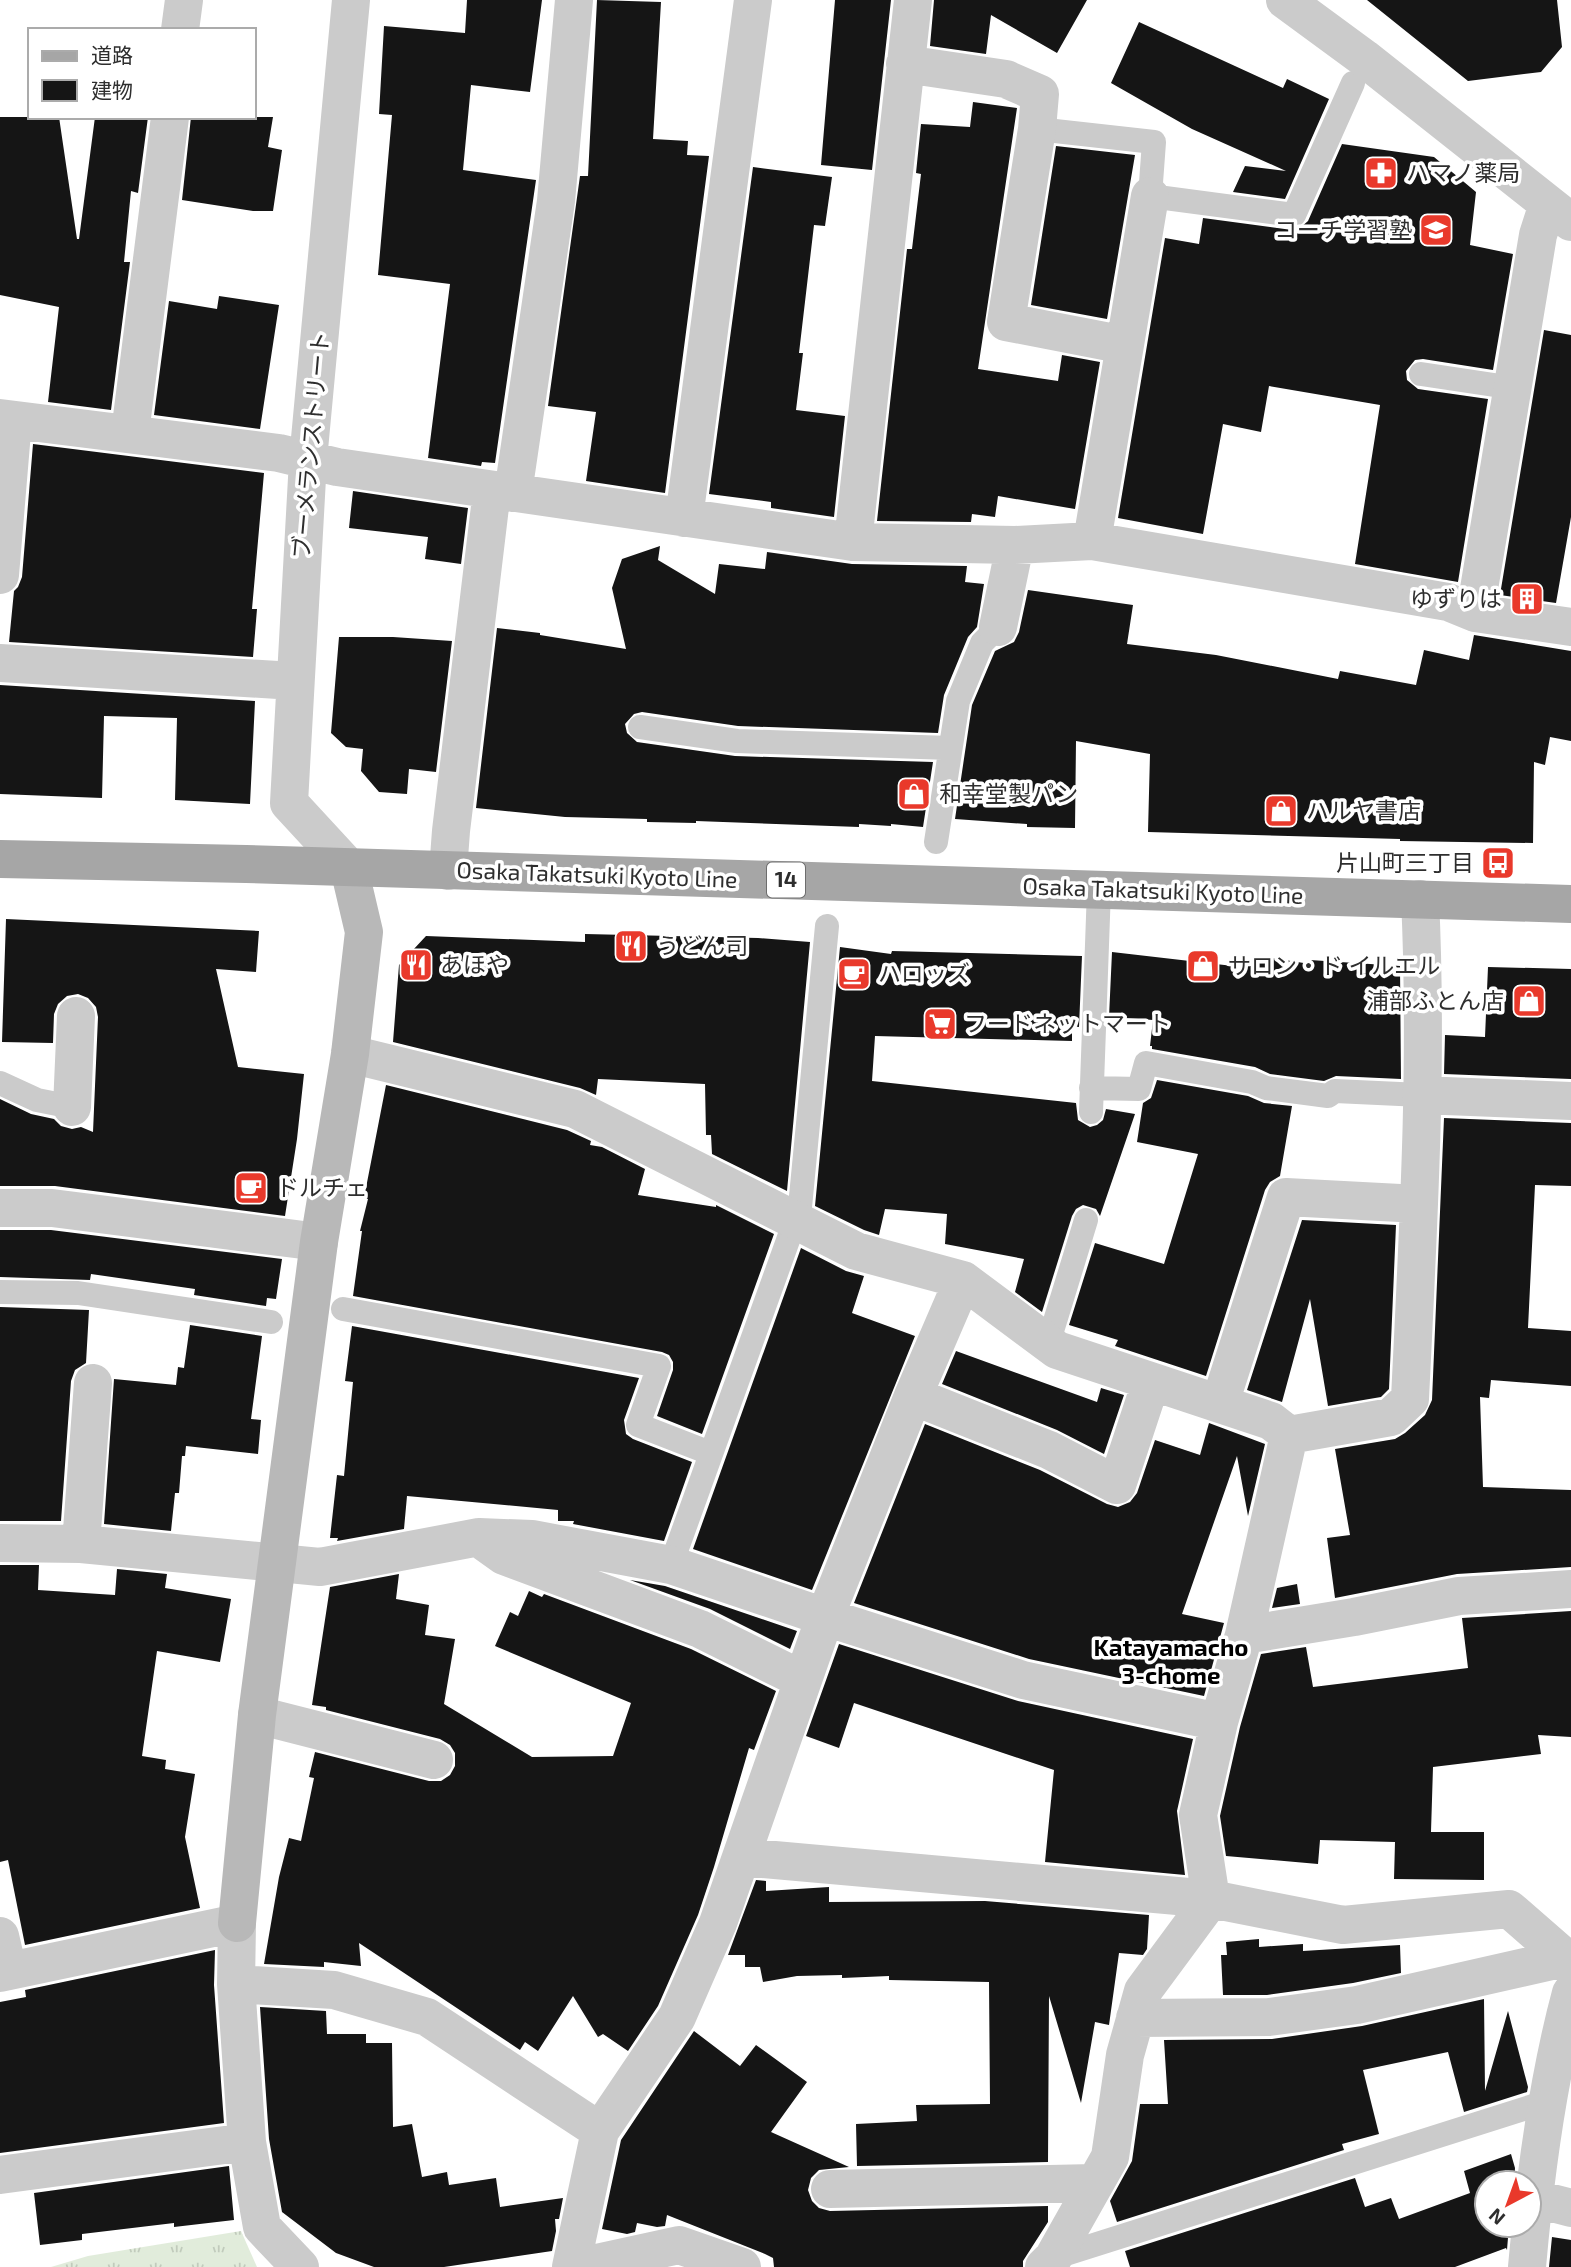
<svg xmlns="http://www.w3.org/2000/svg" width="1571" height="2267" viewBox="0 0 1571 2267" font-family="'Exo 2','Noto Sans JP',sans-serif">
<style>
.park{fill:url(#park-tufts)}
.building{fill:#151515}
.lines{fill:none;stroke-linecap:round;stroke-linejoin:round}
.lane{stroke:#cbcbcb;stroke-width:24}
.street{stroke:#cbcbcb;stroke-width:38}
.secondary{stroke:#b8b8b8;stroke-width:38}
.primary{stroke:#a6a6a6;stroke-width:38}
.labels{text-anchor:middle;stroke-width:7;stroke-linejoin:round;paint-order:stroke}
.shield{fill:#fff;stroke:#6d6d6d;stroke-width:2}
.shield-label{font-size:21px;font-weight:bold;fill:#2e2e2e}
.poi-label{font-size:23px;fill:#2e2e2e;stroke:#fff;text-anchor:start}
.street-label{font-size:23px;fill:#2e2e2e;stroke:#fff}
.neighbourhood-label{font-size:24px;font-weight:bold;fill:#000;stroke:#fff}
</style>
<defs>
<pattern id="park-tufts" width="24" height="20" patternUnits="userSpaceOnUse" patternTransform="scale(1.75)"><rect width="24" height="20" fill="#e1ecdb"/><path d="M3 7l-1-3M5 7V3M7 7l1-3M15 17l-1-3M17 17v-4M19 17l1-3" fill="none" stroke="#c1cbbc"/></pattern>
</defs>
<rect width="100%" height="100%" fill="#fff"/>
<path class="park" d="M 241,2231 L 257,2267 L 51,2267 L 88,2256 Z"/>
<path class="building" d="M 467,0 L 542,0 L 530,92 L 471,85 L 463,170 L 536,180 L 495,463 L 482,462 L 481,466 L 428,458 L 450,284 L 378,275 L 392,115 L 379,114 L 384,26 L 465,33 Z
M 597,0 L 661,2 L 653,139 L 688,141 L 687,155 L 709,156 L 665,493 L 586,481 L 596,412 L 548,406 L 580,176 L 588,176 Z
M 835,0 L 891,0 L 872,170 L 821,165 Z
M 934,0 L 1087,0 L 1057,53 L 991,15 L 986,54 L 930,46 Z
M 1367,0 L 1557,0 L 1562,47 L 1541,72 L 1468,81 Z
M 1139,22 L 1283,88 L 1287,79 L 1329,99 L 1285,199 L 1233,192 L 1245,166 L 1286,171 L 1192,129 L 1111,83 Z
M 973,102 L 1017,108 L 978,369 L 1058,381 L 1062,355 L 1100,362 L 1075,509 L 998,496 L 995,517 L 972,514 L 971,522 L 877,521 L 907,249 L 912,249 L 921,174 L 916,173 L 921,124 L 970,127 Z
M 0,117 L 59,117 L 77,239 L 79,239 L 95,117 L 148,117 L 138,193 L 131,191 L 124,262 L 130,262 L 111,410 L 48,402 L 59,307 L 0,295 Z
M 191,117 L 273,117 L 268,147 L 282,150 L 273,211 L 253,211 L 182,200 Z
M 1342,144 L 1434,157 L 1476,192 L 1470,245 L 1513,254 L 1493,370 L 1423,359 L 1415,360 L 1406,371 L 1407,380 L 1418,389 L 1488,399 L 1458,582 L 1355,564 L 1380,405 L 1269,386 L 1261,432 L 1223,424 L 1203,534 L 1118,518 L 1165,238 L 1199,244 L 1203,218 L 1292,230 L 1300,228 L 1308,221 Z
M 1056,146 L 1135,155 L 1107,319 L 1031,305 Z
M 753,167 L 832,177 L 825,226 L 814,225 L 799,353 L 803,353 L 796,410 L 845,416 L 834,517 L 771,508 L 771,502 L 709,494 Z
M 219,296 L 279,305 L 260,429 L 154,415 L 169,301 L 217,309 Z
M 1544,330 L 1571,335 L 1571,517 L 1556,603 L 1500,595 Z
M 33,444 L 264,473 L 252,609 L 257,609 L 253,657 L 9,642 L 14,591 L 18,587 L 22,577 Z
M 353,491 L 468,508 L 461,564 L 425,559 L 428,537 L 349,528 Z
M 660,546 L 658,560 L 715,594 L 719,564 L 765,569 L 767,552 L 852,564 L 967,566 L 965,582 L 984,584 L 977,627 L 968,637 L 944,695 L 938,733 L 738,726 L 642,712 L 634,714 L 625,724 L 627,733 L 637,742 L 735,756 L 933,762 L 923,827 L 891,824 L 891,826 L 859,824 L 859,827 L 696,821 L 696,823 L 647,822 L 647,819 L 565,817 L 476,808 L 497,628 L 540,633 L 540,635 L 626,649 L 612,588 L 622,559 Z
M 1028,590 L 1133,605 L 1127,644 L 1216,655 L 1338,679 L 1340,671 L 1416,685 L 1424,650 L 1469,660 L 1474,635 L 1571,651 L 1571,741 L 1550,737 L 1545,765 L 1534,762 L 1533,843 L 1400,841 L 1400,839 L 1148,832 L 1150,754 L 1076,741 L 1075,828 L 1027,827 L 1027,824 L 955,819 L 972,705 L 995,651 L 1014,642 L 1019,632 Z
M 339,637 L 393,637 L 452,641 L 436,772 L 409,769 L 407,794 L 379,792 L 361,771 L 363,749 L 346,747 L 331,733 Z
M 0,685 L 255,701 L 250,804 L 175,800 L 177,718 L 104,716 L 102,798 L 0,794 Z
M 6,919 L 259,931 L 256,972 L 216,969 L 238,1067 L 304,1074 L 297,1139 L 285,1216 L 55,1186 L 0,1186 L 0,1099 L 31,1114 L 54,1119 L 61,1126 L 72,1129 L 81,1127 L 93,1132 L 98,1017 L 96,1007 L 88,998 L 78,994 L 67,996 L 58,1004 L 54,1014 L 53,1043 L 2,1042 Z
M 585,934 L 758,938 L 810,942 L 787,1191 L 712,1154 L 711,1135 L 706,1135 L 705,1084 L 598,1079 L 596,1095 L 580,1088 L 393,1042 L 399,965 L 426,936 L 585,942 Z
M 840,947 L 891,954 L 892,951 L 1082,956 L 1079,1027 L 1072,1026 L 1072,1041 L 875,1036 L 872,1081 L 1076,1103 L 1078,1120 L 1090,1127 L 1097,1125 L 1103,1120 L 1106,1109 L 1135,1114 L 1100,1216 L 1096,1209 L 1083,1205 L 1076,1209 L 1072,1216 L 1042,1312 L 1015,1292 L 1024,1259 L 945,1244 L 947,1214 L 885,1209 L 879,1235 L 864,1230 L 815,1206 Z
M 1112,952 L 1233,966 L 1234,958 L 1272,963 L 1272,958 L 1310,964 L 1310,960 L 1400,966 L 1401,1079 L 1336,1076 L 1324,1081 L 1270,1074 L 1255,1067 L 1152,1049 L 1152,1046 L 1150,1046 L 1153,1020 L 1109,1017 Z
M 1488,967 L 1571,969 L 1571,1079 L 1444,1074 L 1445,1035 L 1485,1037 Z
M 1157,1080 L 1248,1096 L 1264,1103 L 1292,1106 L 1280,1176 L 1270,1182 L 1265,1190 L 1206,1376 L 1115,1346 L 1118,1340 L 1069,1325 L 1095,1243 L 1164,1264 L 1198,1154 L 1137,1142 L 1143,1103 L 1151,1098 Z
M 386,1085 L 567,1130 L 591,1141 L 590,1145 L 602,1147 L 645,1169 L 638,1195 L 716,1207 L 716,1205 L 774,1234 L 702,1434 L 657,1416 L 673,1370 L 673,1362 L 669,1355 L 662,1352 L 353,1296 L 362,1231 L 360,1231 L 368,1199 L 364,1198 Z
M 1444,1118 L 1571,1123 L 1571,1186 L 1535,1185 L 1528,1328 L 1571,1331 L 1571,1386 L 1491,1380 L 1489,1398 L 1480,1397 L 1483,1487 L 1571,1490 L 1571,1567 L 1457,1574 L 1335,1598 L 1327,1538 L 1350,1535 L 1335,1449 L 1395,1439 L 1405,1433 L 1425,1415 L 1432,1400 Z
M 1302,1220 L 1396,1225 L 1389,1389 L 1381,1397 L 1328,1406 L 1310,1299 L 1282,1402 L 1247,1390 Z
M 0,1230 L 51,1230 L 282,1259 L 276,1299 L 267,1298 L 266,1306 L 194,1295 L 195,1289 L 91,1274 L 90,1280 L 0,1277 Z
M 801,1248 L 846,1271 L 864,1276 L 852,1313 L 915,1336 L 812,1590 L 693,1549 Z
M 0,1307 L 89,1310 L 86,1363 L 75,1370 L 71,1381 L 61,1521 L 0,1521 Z
M 190,1325 L 262,1336 L 251,1419 L 261,1420 L 258,1454 L 186,1446 L 185,1456 L 182,1456 L 179,1493 L 175,1493 L 171,1531 L 104,1524 L 114,1379 L 176,1385 L 178,1367 L 184,1368 Z
M 352,1326 L 639,1378 L 624,1420 L 626,1434 L 633,1439 L 692,1462 L 664,1541 L 573,1524 L 574,1521 L 558,1521 L 558,1510 L 407,1496 L 404,1529 L 337,1541 L 338,1538 L 330,1538 L 337,1475 L 344,1476 L 353,1382 L 345,1381 Z
M 956,1351 L 1097,1402 L 1101,1388 L 1124,1395 L 1104,1454 L 1057,1430 L 942,1384 Z
M 1209,1423 L 1265,1444 L 1248,1516 L 1237,1456 L 1182,1614 L 1224,1623 L 1204,1696 L 1029,1659 L 854,1603 L 925,1424 L 1040,1470 L 1107,1504 L 1118,1507 L 1130,1502 L 1137,1493 L 1155,1440 L 1200,1455 Z
M 0,1565 L 39,1565 L 38,1590 L 115,1595 L 117,1569 L 167,1574 L 165,1588 L 231,1599 L 220,1662 L 157,1651 L 142,1756 L 166,1760 L 165,1769 L 195,1774 L 185,1837 L 200,1908 L 25,1945 L 8,1860 L 0,1862 Z
M 399,1574 L 396,1599 L 429,1605 L 425,1635 L 455,1639 L 444,1704 L 532,1757 L 613,1756 L 631,1703 L 495,1646 L 510,1612 L 518,1616 L 529,1591 L 542,1597 L 544,1594 L 691,1649 L 776,1691 L 754,1750 L 749,1748 L 714,1867 L 698,1915 L 658,2006 L 628,2051 L 603,2034 L 598,2037 L 573,1996 L 538,2051 L 525,2042 L 520,2050 L 359,1943 L 361,1966 L 333,1963 L 324,1962 L 324,1967 L 264,1964 L 279,1877 L 289,1838 L 301,1841 L 314,1778 L 309,1777 L 315,1752 L 429,1781 L 441,1781 L 450,1775 L 455,1766 L 455,1753 L 450,1745 L 440,1739 L 326,1710 L 326,1707 L 312,1705 L 330,1587 Z
M 630,1580 L 665,1586 L 797,1631 L 790,1649 L 710,1609 Z
M 1297,1584 L 1300,1604 L 1272,1608 L 1277,1588 Z
M 1571,1611 L 1571,1737 L 1538,1735 L 1541,1754 L 1433,1767 L 1431,1832 L 1484,1832 L 1484,1880 L 1394,1879 L 1395,1842 L 1320,1840 L 1318,1864 L 1226,1856 L 1220,1816 L 1240,1727 L 1261,1654 L 1306,1647 L 1313,1687 L 1468,1668 L 1462,1618 Z
M 839,1644 L 1018,1701 L 1193,1739 L 1177,1811 L 1185,1875 L 1045,1862 L 1054,1770 L 854,1703 L 839,1748 L 806,1736 Z
M 756,1880 L 766,1881 L 766,1891 L 829,1887 L 829,1902 L 985,1901 L 1149,1915 L 1147,1949 L 1143,1955 L 1119,1953 L 1109,2025 L 1095,2022 L 1081,2103 L 1049,1996 L 1048,2162 L 857,2166 L 856,2124 L 917,2121 L 916,2105 L 990,2104 L 989,1982 L 889,1980 L 889,1976 L 842,1978 L 842,1975 L 797,1976 L 763,1982 L 760,1967 L 745,1967 L 745,1955 L 728,1955 Z
M 1259,1939 L 1259,1947 L 1303,1944 L 1303,1951 L 1400,1945 L 1401,1973 L 1353,1983 L 1267,1995 L 1223,1995 L 1221,1955 L 1227,1955 L 1226,1942 Z
M 215,1950 L 214,1985 L 224,2123 L 0,2153 L 0,2002 L 26,1997 L 25,1990 Z
M 1484,1999 L 1485,2091 L 1508,2011 L 1528,2087 L 1527,2092 L 1464,2112 L 1448,2052 L 1363,2070 L 1379,2134 L 1342,2144 L 1344,2150 L 1117,2222 L 1110,2201 L 1132,2161 L 1140,2104 L 1168,2104 L 1164,2040 L 1272,2039 L 1362,2026 Z
M 260,2007 L 326,2011 L 327,2034 L 366,2034 L 366,2043 L 392,2043 L 393,2127 L 412,2124 L 422,2177 L 447,2172 L 449,2185 L 496,2178 L 500,2207 L 563,2198 L 559,2219 L 555,2219 L 556,2231 L 552,2251 L 444,2267 L 374,2267 L 336,2253 L 282,2212 L 269,2139 Z
M 694,2031 L 740,2066 L 756,2045 L 807,2082 L 771,2132 L 849,2167 L 819,2170 L 811,2178 L 808,2190 L 812,2201 L 819,2208 L 830,2211 L 1048,2206 L 1048,2222 L 1023,2261 L 1023,2267 L 774,2267 L 773,2258 L 765,2254 L 667,2215 L 665,2226 L 657,2227 L 637,2223 L 635,2232 L 627,2234 L 602,2229 L 621,2140 Z
M 1511,2154 L 1515,2168 L 1514,2183 L 1487,2183 L 1487,2225 L 1509,2225 L 1507,2250 L 1506,2248 L 1455,2267 L 1130,2267 L 1125,2251 L 1355,2178 L 1365,2207 L 1391,2198 L 1399,2219 L 1470,2193 L 1464,2171 Z
M 229,2166 L 234,2220 L 174,2227 L 174,2223 L 82,2234 L 82,2240 L 40,2245 L 34,2193 Z
M 1552,2237 L 1571,2240 L 1571,2267 L 1549,2267 Z"/>
<g class="lines">
<path class="lane" d="M 1037,129 L 1154,142 L 1150,196 L 1294,215 L 1353,83
M 1421,374 L 1514,388
M 640,727 L 737,741 L 950,748
M 936,842 L 958,701 L 982,643 L 998,627
M 0,1083 L 37,1100 L 72,1107
M 1091,1088 L 1139,1089 L 1146,1063 L 1252,1082 L 1266,1088 L 1328,1096 L 1335,1091 L 1421,1095
M 1091,1112 L 1099,889
M 0,1292 L 78,1293 L 271,1322
M 343,1309 L 659,1366 L 638,1425 L 710,1453
M 1048,1344 L 1086,1220
M 671,1565 L 800,1207 L 827,926
M 1053,2258 L 1549,2101"/>
<path class="street" d="M 1285,0 L 1364,58 L 1571,222
M 180,30 L 184,0
M 905,64 L 1006,79 L 1040,94 L 1037,129 L 1006,322 L 1125,345
M 0,418 L 279,453 L 337,467 L 853,542 L 1015,545 L 1092,541 L 1448,602 L 1475,613 L 1571,627
M 130,433 L 170,117
M 513,493 L 556,201 L 574,0
M 684,518 L 753,0
M 1092,541 L 1150,196
M 853,542 L 913,0
M 0,575 L 13,420
M 1475,613 L 1538,235 L 1548,204
M 998,627 L 1015,545
M 0,663 L 294,681
M 349,868 L 289,803 L 308,460 L 351,0
M 448,871 L 451,831 L 492,490
M 350,1054 L 575,1109 L 856,1251 L 963,1280 L 1057,1350 L 1271,1421 L 1289,1435 L 1391,1417 L 1410,1399 C 1418,1232 1428,1065 1420,899
M 1421,1095 L 1571,1101
M 72,1107 L 76,1016
M 0,1208 L 52,1208 L 319,1242
M 913,1396 L 1049,1450 L 1117,1485 L 1151,1382
M 1220,1403 L 1286,1197 L 1419,1204
M 483,1541 L 504,1556 L 700,1629 L 803,1680
M 0,1543 L 81,1544 L 320,1567 L 479,1537 L 532,1539 L 671,1565 L 825,1617 L 1023,1680 L 1219,1722
M 81,1544 L 93,1383
M 1244,1635 L 1289,1435
M 257,1715 L 434,1760
M 741,1857 L 1211,1899 L 1343,1925 L 1509,1909 L 1571,1963
M 0,1936 L 8,1971
M 0,1973 L 237,1923 L 236,1984 L 247,2142 L 262,2227 L 300,2267
M 236,1984 L 334,1990 L 427,2017 L 600,2131
M 1135,2018 L 1269,2017 L 1357,2005 L 1565,1958
M 0,2175 L 247,2142
M 830,2189 L 1094,2183
M 1533,2198 L 1571,2208
M 571,2267 L 600,2131 L 677,2017 L 718,1923 L 825,1617 L 913,1396 L 963,1280
M 578,2267 L 679,2245 L 742,2267
M 1044,2267 L 1053,2258 L 1110,2157 L 1125,2055 L 1143,1991 L 1211,1899 L 1198,1815 L 1219,1722 L 1244,1635 L 1354,1617 L 1459,1596 L 1571,1589
M 1527,2267 C 1535,2175 1547,2082 1571,1993"/>
<path class="secondary" d="M 237,1923 L 257,1715 L 319,1242 L 350,1054 L 364,932 L 349,868"/>
<path class="primary" d="M 0,859 L 246,864 L 1571,904"/>
</g>
<defs>
<symbol id="pharmacy-square" viewBox="-11 -11 22 22"><rect x="-9" y="-9" width="18" height="18" rx="4" fill="#e9392b" stroke="#fff"/><path d="M-2-6h4v4h4v4h-4v4h-4v-4h-4v-4h4Z" fill="#fff"/></symbol>
<symbol id="school-square" viewBox="-11 -11 22 22"><rect x="-9" y="-9" width="18" height="18" rx="4" fill="#e9392b" stroke="#fff"/><path d="M0-5L7-2L0 1L-7-2ZM-4 1L0 2.5L4 1V4Q0 6-4 4Z" fill="#fff"/></symbol>
<symbol id="building-square" viewBox="-11 -11 22 22"><rect x="-9" y="-9" width="18" height="18" rx="4" fill="#e9392b" stroke="#fff"/><path d="M-4-6H4V6H1V3H-1V6H-4ZM-2.5-4.3h1.7v1.8h-1.7ZM.8-4.3h1.7v1.8H.8ZM-2.5-1h1.7V.8h-1.7ZM.8-1h1.7V.8H.8Z" fill="#fff"/></symbol>
<symbol id="shop-square" viewBox="-11 -11 22 22"><rect x="-9" y="-9" width="18" height="18" rx="4" fill="#e9392b" stroke="#fff"/><path d="M-5-2.5h2.3a2.7 3.5 0 0 1 5.4 0H5L5.5 6h-11ZM-1.5-2.5h3a1.5 2.3 0 0 0-3 0Z" fill="#fff"/></symbol>
<symbol id="bus-square" viewBox="-11 -11 22 22"><rect x="-9" y="-9" width="18" height="18" rx="4" fill="#e9392b" stroke="#fff"/><path d="M-5-6H5V4H4V6H2V4H-2V6H-4V4H-5ZM-3.5-4V0h7V-4ZM-3.5 1.2v1.5H-2V1.2ZM2 1.2v1.5H3.5V1.2Z" fill="#fff"/></symbol>
<symbol id="restaurant-square" viewBox="-11 -11 22 22"><rect x="-9" y="-9" width="18" height="18" rx="4" fill="#e9392b" stroke="#fff"/><path d="M-5-6h1v4h1v-4h1v4h1v-4h1v5L-1.5 .5V6h-2V.5L-5-1ZM5-6V6H3V1.5H1.5Q1.5-4 5-6Z" fill="#fff"/></symbol>
<symbol id="cafe-square" viewBox="-11 -11 22 22"><rect x="-9" y="-9" width="18" height="18" rx="4" fill="#e9392b" stroke="#fff"/><path d="M-5.5-4.5H6V0H3Q3 3.5 0 3.5H-2.5Q-5.5 3.5-5.5 0ZM3-3.2v2h1.7v-2ZM-6 4.5H4V6H-6Z" fill="#fff"/></symbol>
<symbol id="supermarket-square" viewBox="-11 -11 22 22"><rect x="-9" y="-9" width="18" height="18" rx="4" fill="#e9392b" stroke="#fff"/><path d="M-6-5.5h2.5l.6 2H6L4.5 2H-2.5L-4.4-4H-6ZM-1.5 3.2a1.3 1.3 0 1 0 .1 0ZM3 3.2a1.3 1.3 0 1 0 .1 0Z" fill="#fff"/></symbol>
</defs>
<g fill-rule="evenodd">
<use href="#pharmacy-square" x="1362" y="154" width="38" height="38"/>
<use href="#school-square" x="1417" y="211" width="38" height="38"/>
<use href="#building-square" x="1508" y="580" width="38" height="38"/>
<use href="#shop-square" x="895" y="775" width="38" height="38"/>
<use href="#shop-square" x="1262" y="792" width="38" height="38"/>
<use href="#bus-square" x="1479" y="844" width="38" height="38"/>
<use href="#restaurant-square" x="612" y="927" width="38" height="38"/>
<use href="#restaurant-square" x="397" y="946" width="38" height="38"/>
<use href="#shop-square" x="1184" y="947" width="38" height="38"/>
<use href="#cafe-square" x="835" y="955" width="38" height="38"/>
<use href="#shop-square" x="1510" y="982" width="38" height="38"/>
<use href="#supermarket-square" x="921" y="1005" width="38" height="38"/>
<use href="#cafe-square" x="232" y="1169" width="38" height="38"/>
</g>
<g class="labels">
<rect class="shield" x="767" y="862.5" width="38" height="35" rx="5"/>
<g class="shield-label">
<text x="786" y="887">14</text>
</g>
<g class="poi-label">
<text x="1406" y="181">ハマノ薬局</text>
<text x="1412" y="238" text-anchor="end">コーチ学習塾</text>
<text x="1502" y="607" text-anchor="end">ゆずりは</text>
<text x="939" y="802">和幸堂製パン</text>
<text x="1306" y="819">ハルヤ書店</text>
<text x="1474" y="871" text-anchor="end">片山町三丁目</text>
<text x="656" y="954">うどん司</text>
<text x="440" y="973">あほや</text>
<text x="1228" y="974">サロン・ド イルエル</text>
<text x="878" y="982">ハロッズ</text>
<text x="1504" y="1009" text-anchor="end">浦部ふとん店</text>
<text x="964" y="1032">フードネットマート</text>
<text x="276" y="1196">ドルチェ</text>
</g>
<g class="street-label">
<text transform="translate(311 445) rotate(-85)" y="8">ブーメランストリート</text>
<text transform="translate(597 875) rotate(2)" y="8">Osaka Takatsuki Kyoto Line</text>
<text transform="translate(1163 891) rotate(2)" y="8">Osaka Takatsuki Kyoto Line</text>
</g>
<g class="neighbourhood-label">
<text x="1171" y="1656">Katayamacho<tspan x="1171" dy="28">3-chome</tspan></text>
</g>
</g>
<rect x="28" y="28" width="228" height="91" fill="#ffffff" stroke="#ababab" stroke-width="2"/>
<rect x="42" y="51" width="35" height="10" fill="#a6a6a6" stroke="#ababab" stroke-width="2"/>
<text x="91" y="63" font-size="21" fill="#2e2e2e">道路</text>
<rect x="42" y="80" width="35" height="21" fill="#151515" stroke="#ababab" stroke-width="2"/>
<text x="91" y="98" font-size="21" fill="#2e2e2e">建物</text>
<g transform="translate(1508 2204) rotate(221)"><circle r="33" fill="#ffffff" stroke="#ababab" stroke-width="2"/>
<path d="M0-5L12 26L0 18L-12 26Z" fill="#e9392b"/>
<text y="-10" font-size="19" font-weight="bold" text-anchor="middle" fill="#2e2e2e">N</text>
</g>
</svg>
